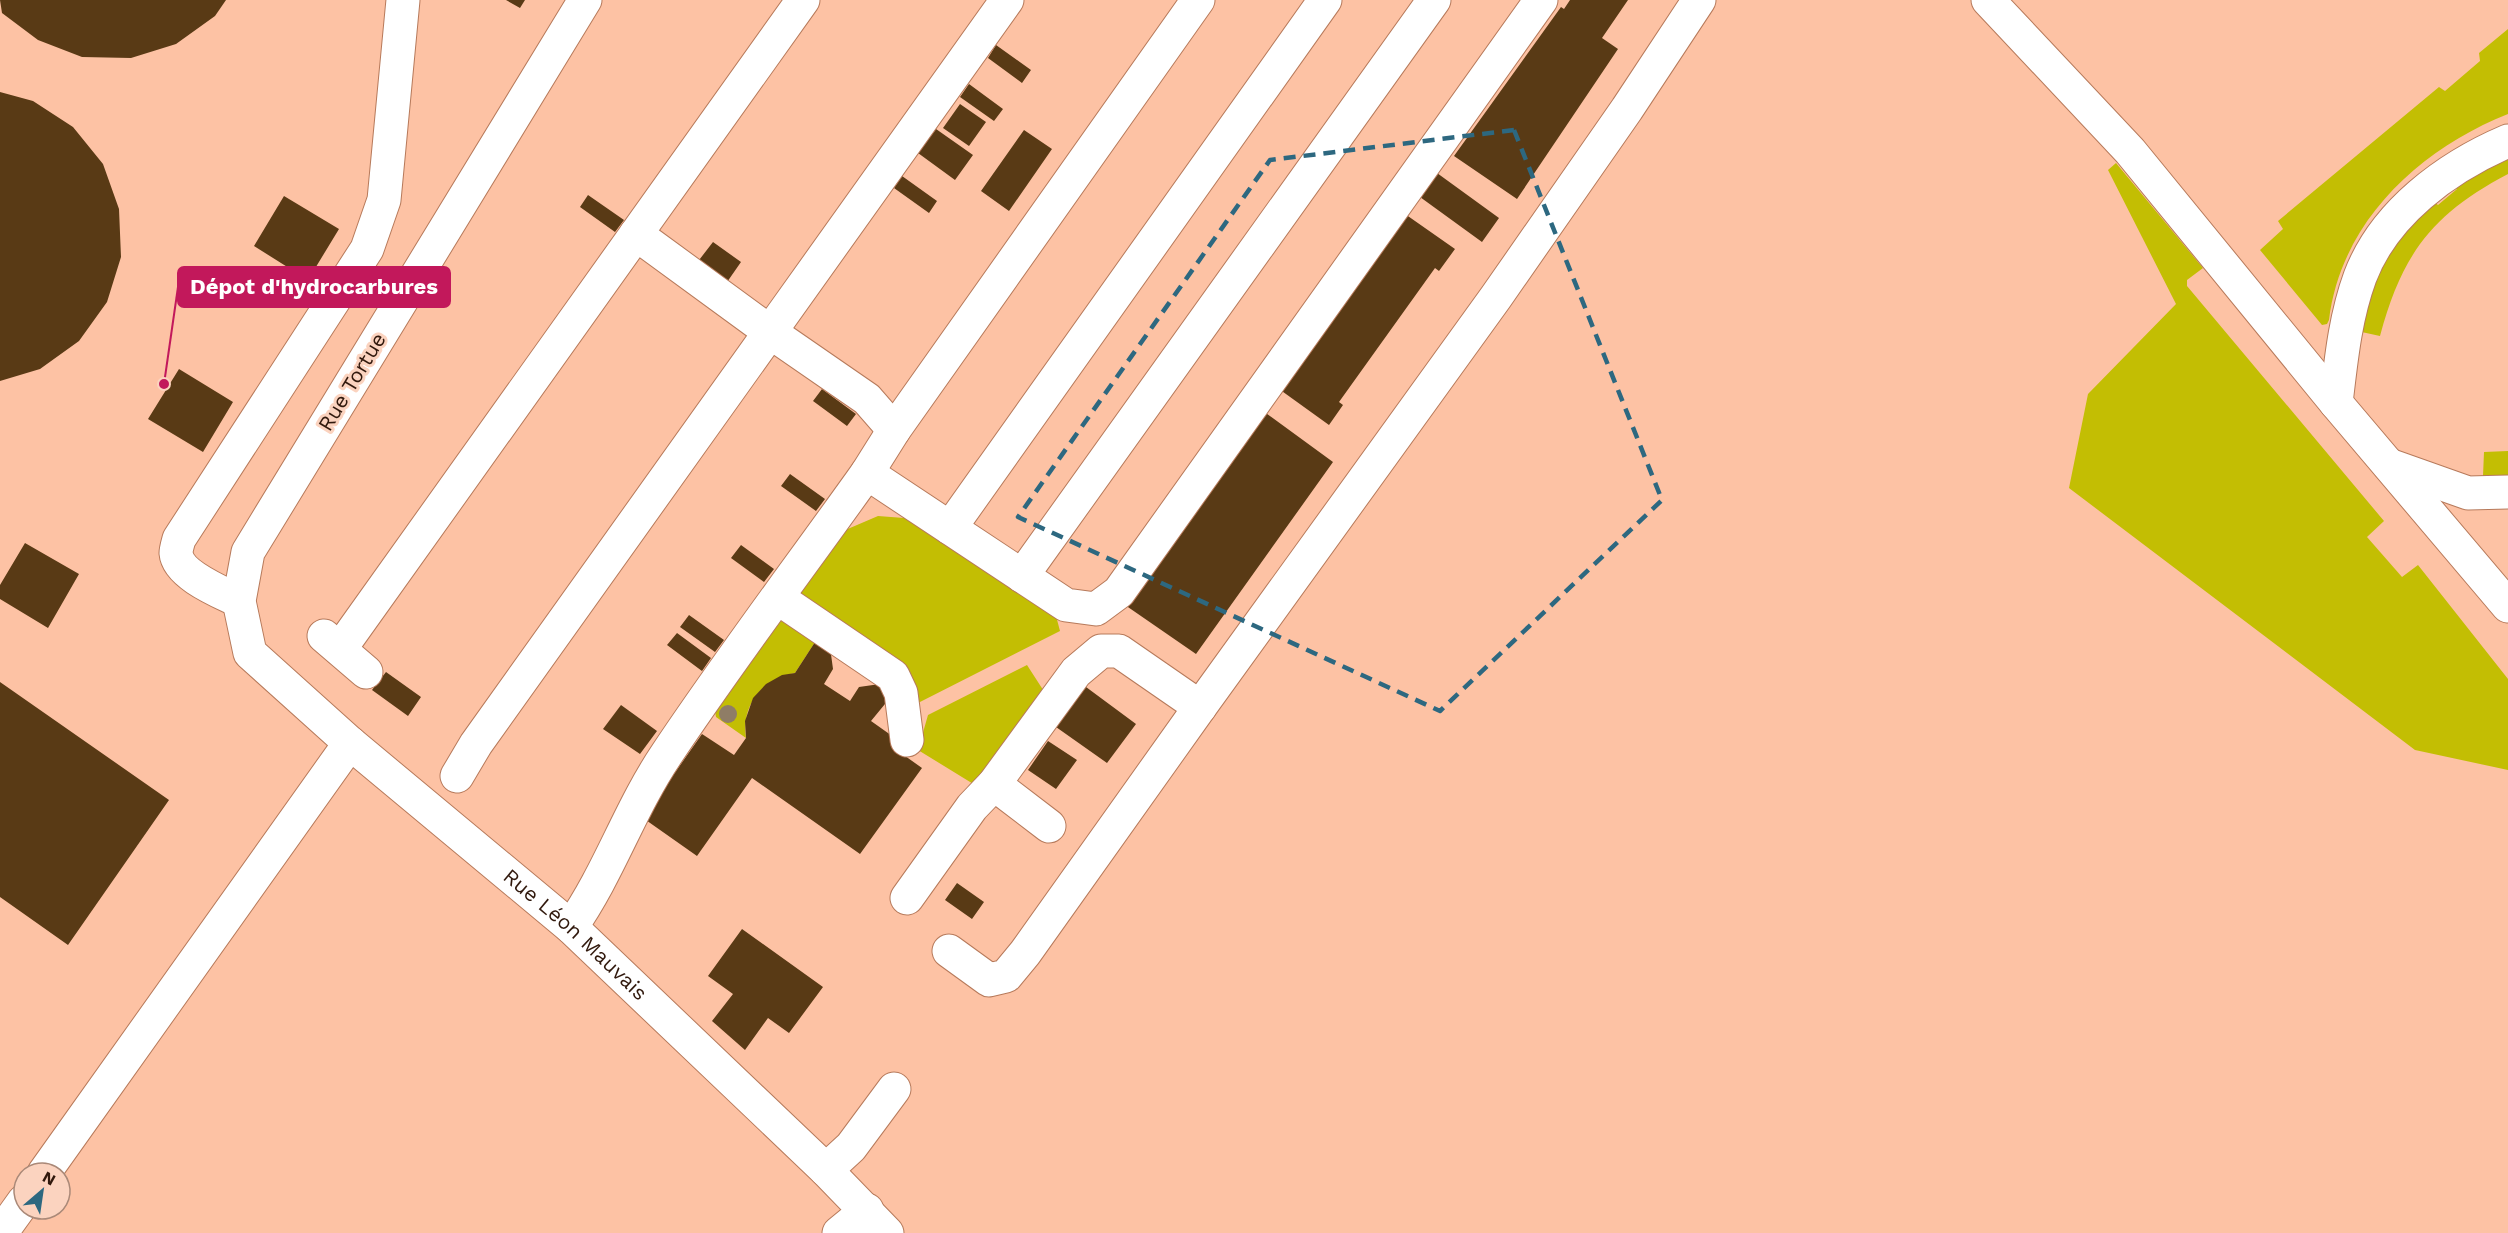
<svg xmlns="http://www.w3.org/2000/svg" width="2508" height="1233" viewBox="0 0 2508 1233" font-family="'Work Sans',sans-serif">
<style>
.built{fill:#fdc2a4;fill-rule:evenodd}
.green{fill:#c3be03}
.building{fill:#593a15}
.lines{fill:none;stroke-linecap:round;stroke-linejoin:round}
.minor-casing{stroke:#b77a5b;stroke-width:35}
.minor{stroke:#fff;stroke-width:33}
.tree{fill:#8f7d66}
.marked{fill:none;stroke:#2d6880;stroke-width:4.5;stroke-dasharray:12 8;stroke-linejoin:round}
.labels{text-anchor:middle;stroke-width:6;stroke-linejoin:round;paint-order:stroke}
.street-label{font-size:21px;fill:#31190d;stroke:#fbd3bf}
.leader{fill:none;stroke:#c2185b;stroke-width:2}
.callout-dot{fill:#c2185b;stroke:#fbd3bf;stroke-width:2}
.callout{fill:#c2185b;stroke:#c2185b;stroke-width:2}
.callout-label{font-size:22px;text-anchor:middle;font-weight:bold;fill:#fff}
</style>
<rect width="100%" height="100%" fill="#fbd3bf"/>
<path class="built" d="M 0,0 L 2508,0 L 2508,1233 L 0,1233 ZM 24,1173 L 60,1173 L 60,1209 L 24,1209 Z"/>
<path class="green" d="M 2508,29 L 2508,114 C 2420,149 2341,221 2329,320 L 2327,324 L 2322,325 L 2260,250 L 2283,229 L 2278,221 L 2439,87 L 2445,91 L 2480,61 L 2479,53 Z
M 2508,147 L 2508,174 C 2432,214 2402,254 2380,336 L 2357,331 L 2370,280 L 2427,197 L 2438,205 L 2457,189 L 2452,178 Z
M 2116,163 L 2203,268 L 2187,280 L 2187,286 L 2384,521 L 2367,537 L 2402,577 L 2418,565 L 2508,679 L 2508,770 L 2415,750 L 2069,488 L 2088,394 L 2176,304 L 2108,170 Z
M 2508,451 L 2508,476 L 2483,476 L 2484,452 Z
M 878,516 L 917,519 L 1055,612 L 1060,631 L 918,703 L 797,593 L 843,531 Z
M 785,620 L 817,639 L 795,673 C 763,679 741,704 746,738 L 716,717 L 715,711 L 776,623 Z
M 1027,665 L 1047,696 L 975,785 L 918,750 L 928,715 Z"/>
<path class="building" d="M 0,0 L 226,0 L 215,16 L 176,44 L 131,58 L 82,57 L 38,40 L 2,13 Z
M 506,0 L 525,0 L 520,8 Z
M 1570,0 L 1628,0 L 1602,38 L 1618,49 L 1517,199 L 1454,156 L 1561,7 L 1564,9 Z
M 996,45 L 1031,70 L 1022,83 L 988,58 Z
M 969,84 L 1003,109 L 994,121 L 960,97 Z
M 0,92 L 33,101 L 73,127 L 103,164 L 119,209 L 121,257 L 107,302 L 79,341 L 40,369 L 0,381 Z
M 960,104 L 986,122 L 969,146 L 943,128 Z
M 936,129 L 973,155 L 955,180 L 918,153 Z
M 1024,130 L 1052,149 L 1009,211 L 981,191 Z
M 1437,173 L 1499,218 L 1482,242 L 1420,197 Z
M 902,176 L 937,201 L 929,213 L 894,188 Z
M 588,195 L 624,220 L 615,232 L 580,207 Z
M 284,196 L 339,229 L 308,280 L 254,246 Z
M 1405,214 L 1455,249 L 1439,271 L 1435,268 L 1339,402 L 1343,405 L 1329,425 L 1279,389 Z
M 713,242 L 741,262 L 725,285 L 696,264 Z
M 179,369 L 233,402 L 203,452 L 148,419 Z
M 822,389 L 856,414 L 847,426 L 813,401 Z
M 1263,411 L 1333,462 L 1196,654 L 1125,605 Z
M 790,474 L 825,499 L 816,511 L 781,486 Z
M 25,543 L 79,574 L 48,628 L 0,599 L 0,585 Z
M 741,545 L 774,569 L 764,582 L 731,558 Z
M 689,615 L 724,640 L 715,652 L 680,627 Z
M 677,633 L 711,658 L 702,671 L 667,645 Z
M 817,639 L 830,647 L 833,669 L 824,684 L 850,701 L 859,687 L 880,684 L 894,693 L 871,721 L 895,738 L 891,746 L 922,768 L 860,854 L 752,778 L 697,856 L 643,818 L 702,734 L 734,755 L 746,738 L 745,721 L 753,698 L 766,684 L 782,675 L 795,673 Z
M 386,672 L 421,697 L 408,716 L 372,690 Z
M 0,682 L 169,800 L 68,945 L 0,897 Z
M 1086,687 L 1136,724 L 1107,763 L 1056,727 Z
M 621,705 L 657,731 L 640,754 L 603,729 Z
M 1048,741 L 1077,760 L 1056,789 L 1028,770 Z
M 957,883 L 984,902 L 972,919 L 945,900 Z
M 742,929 L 823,987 L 789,1033 L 768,1018 L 745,1050 L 712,1021 L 733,994 L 708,976 Z"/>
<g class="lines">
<defs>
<g id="minor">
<path id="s1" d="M 585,0 L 248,552 L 239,601 L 250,653 L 350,743 L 571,927 L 826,1170 L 887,1233"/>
<path d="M 1988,0 L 2130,151 L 2336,403 L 2508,606"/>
<path d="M 636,234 L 770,332 L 867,399 L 894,430"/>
<path d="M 2336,403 C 2341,361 2345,318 2360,277 C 2384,213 2447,167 2508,141"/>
<path d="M 2389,465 L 2468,493 L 2508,492"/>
<path d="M 867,473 L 1066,605 L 1096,609 L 1119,592 L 1541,0"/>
<path d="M 950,528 L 1325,0"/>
<path d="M 1022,576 L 1434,0"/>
<path d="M 778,598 L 893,676 L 901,693 L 907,740"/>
<path d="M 239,601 C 221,592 178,575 176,553 C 176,549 178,543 179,539 L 367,249 L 384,200 L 403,0"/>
<path d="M 324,636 L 366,672"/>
<path d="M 340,649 L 803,0"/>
<path d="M 457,776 L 476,744 L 1007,0"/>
<path d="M 994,784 L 1049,826"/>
<path d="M 907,898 L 972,807 L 994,784 L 1076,672 L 1101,651 L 1119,651 L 1200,707"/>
<path d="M 571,927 C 609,873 629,810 666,755 C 730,659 800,567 867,473 L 894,430 L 1198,0"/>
<path d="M 949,951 L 989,980 L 1006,976 L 1025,953 L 1200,707 L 1496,297 L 1627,109 L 1699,0"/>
<path d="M 826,1170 L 851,1147 L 894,1089"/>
<path d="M 44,1173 L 350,743"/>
<path d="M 1,1233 L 24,1201"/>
<path d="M 839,1233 L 867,1210"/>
</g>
</defs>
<use href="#minor" class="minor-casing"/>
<use href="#minor" class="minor"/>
</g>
<circle class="tree" cx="728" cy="714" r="9"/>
<path class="marked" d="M 1514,130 L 1662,500 L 1440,711 L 1018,517 L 1270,160 Z"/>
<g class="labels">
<g class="street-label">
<text transform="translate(352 382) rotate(-59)" y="7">Rue Tortue</text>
<text dy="7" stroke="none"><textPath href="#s1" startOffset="1180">Rue Léon Mauvais</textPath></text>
</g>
</g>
<path class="leader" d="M164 384L178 287"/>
<circle class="callout-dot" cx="164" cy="384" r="6"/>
<rect class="callout" x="178" y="267" width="272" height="40" rx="6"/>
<g class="callout-label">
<text x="314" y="294">Dépot d'hydrocarbures</text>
</g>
<g transform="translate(42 1191) rotate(29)"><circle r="28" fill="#fbd3bf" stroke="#aa8978" stroke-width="1.5"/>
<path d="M0-4.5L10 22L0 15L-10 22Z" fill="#2d6880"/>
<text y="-9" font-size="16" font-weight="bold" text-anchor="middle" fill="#31190d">N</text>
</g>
</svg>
